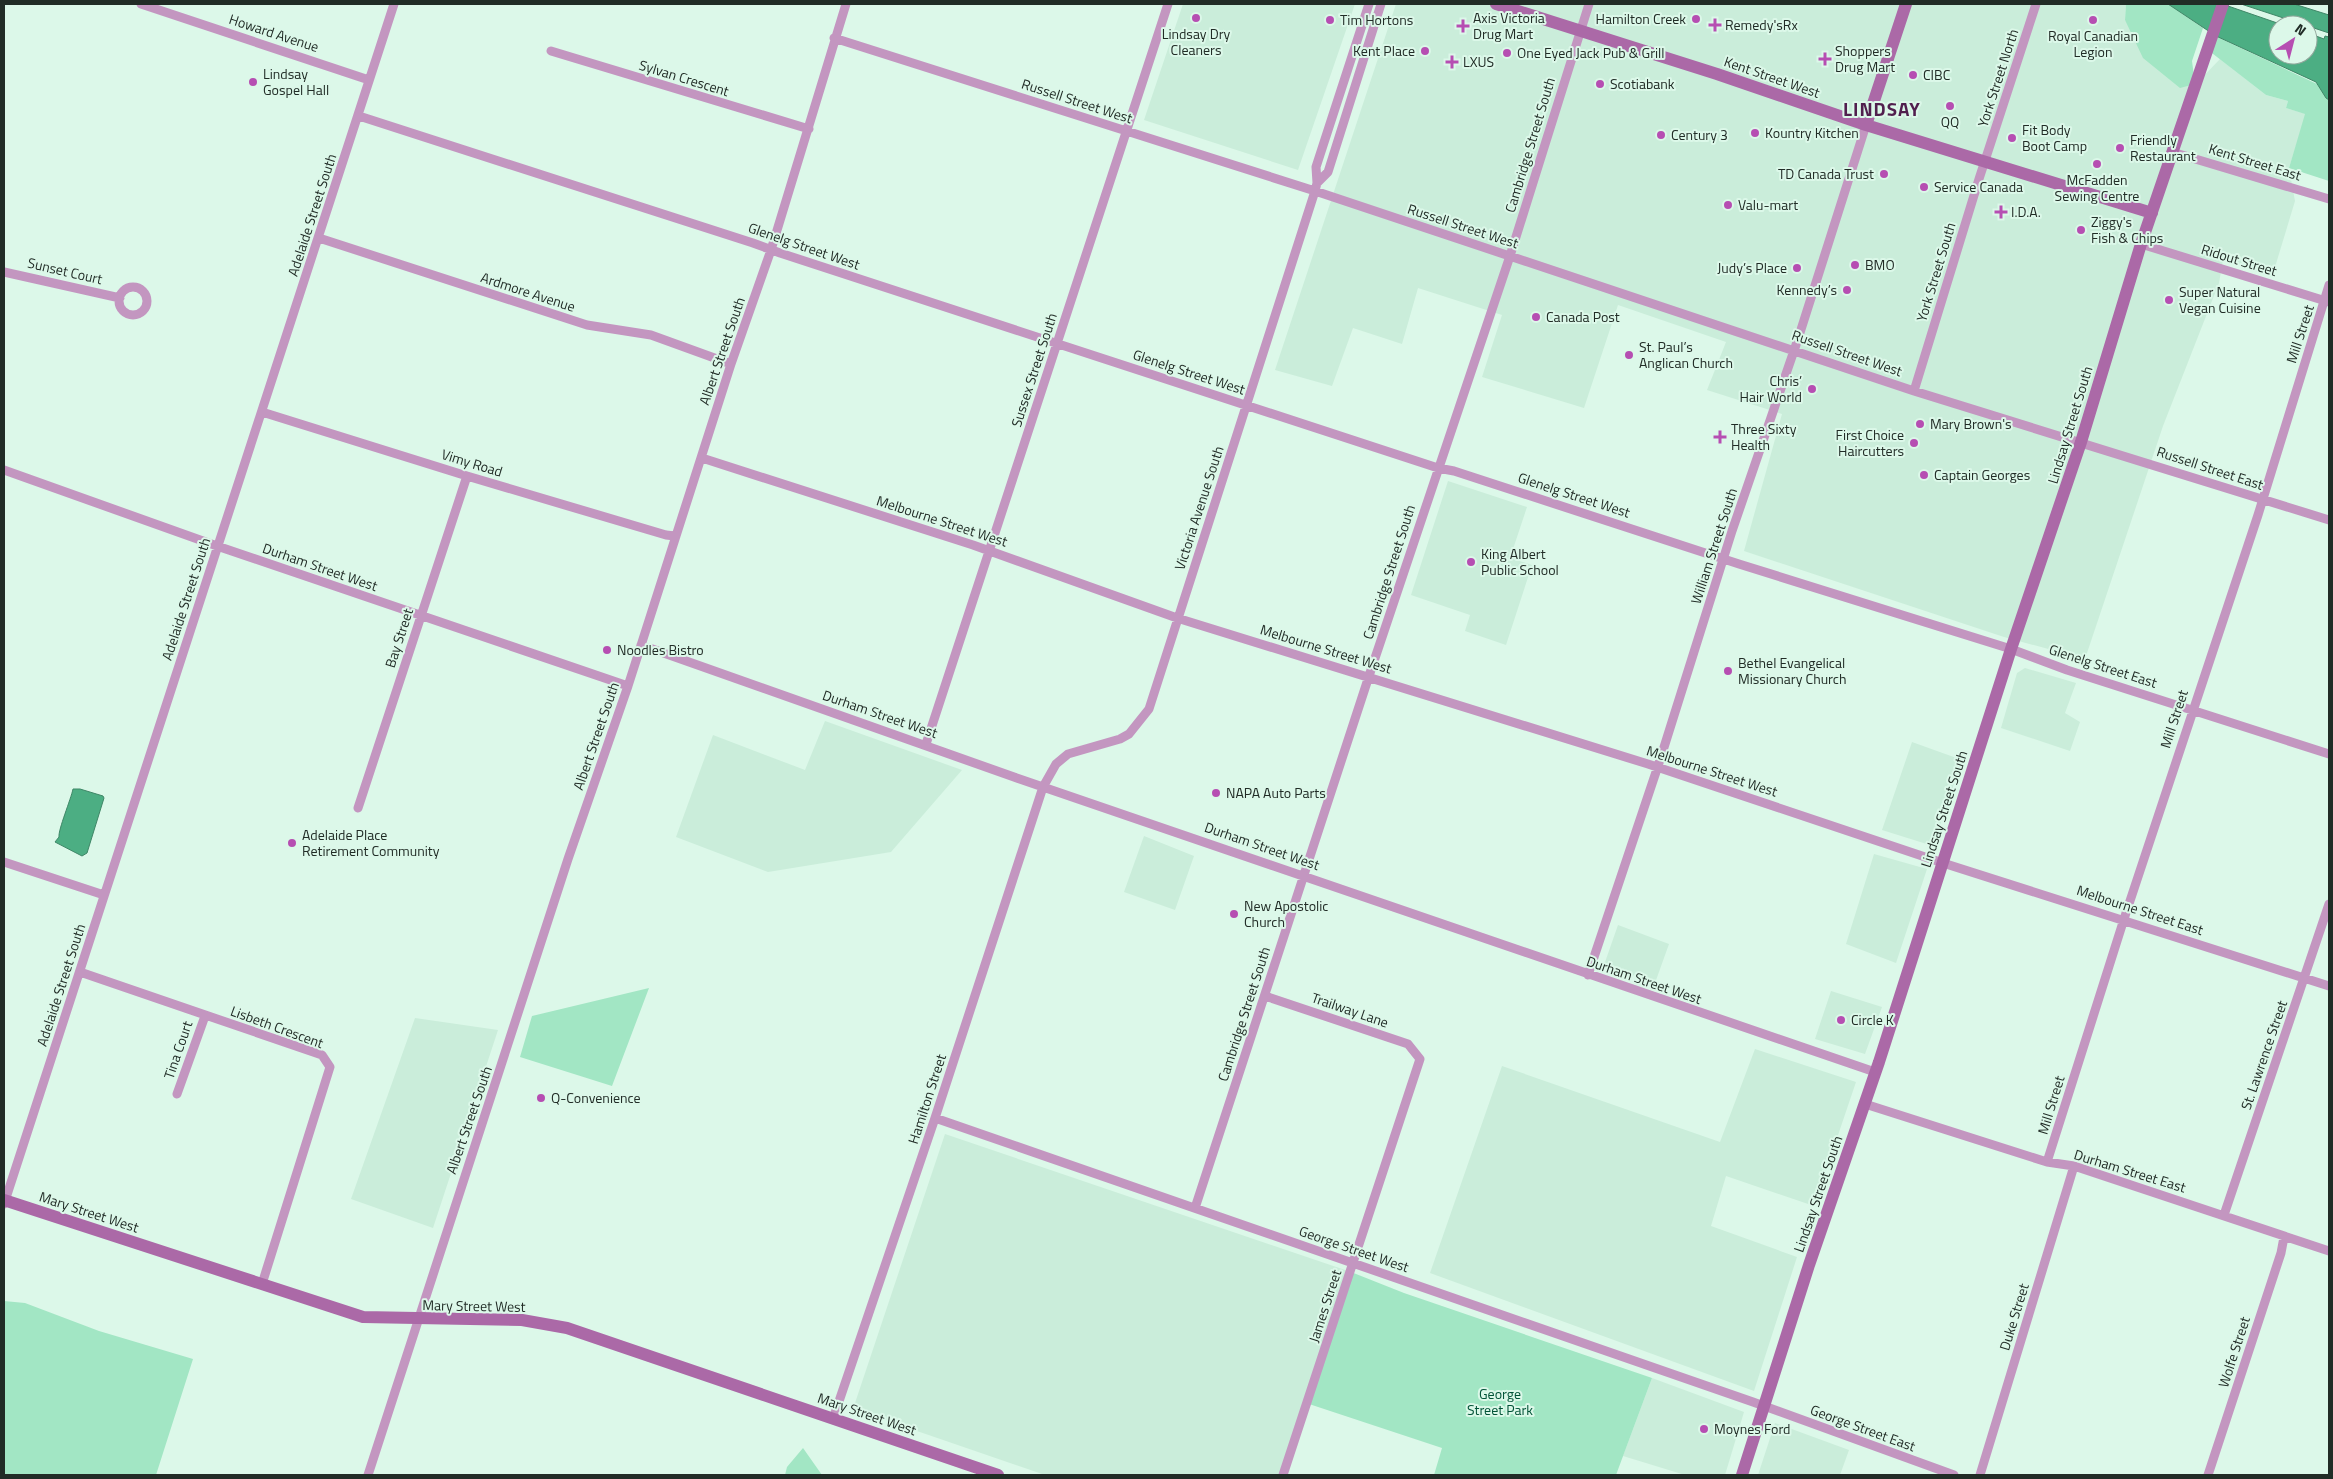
<svg xmlns="http://www.w3.org/2000/svg" width="2333" height="1479" viewBox="0 0 2333 1479" font-family="'Titillium Web',sans-serif">
<style>
.built{fill:#caedda}
.green{fill:#a2e6c4}
.water{fill:#4cae83;stroke:#3f8767}
.lines{fill:none;stroke-linecap:round;stroke-linejoin:round}
.street{stroke:#c396c0;stroke-width:9}
.secondary{stroke:#ab69a7;stroke-width:12}
.poi-dot{fill:#b64eb2;stroke:#dcf8e9;stroke-width:2}
.labels{text-anchor:middle;stroke-width:4;stroke-linejoin:round;paint-order:stroke}
.poi-label{font-size:14px;fill:#212c26;stroke:#dcf8e9;text-anchor:start}
.street-label{font-size:14px;fill:#212c26;stroke:#dcf8e9}
.park-label{font-size:14px;fill:#005236;stroke:#dcf8e9}
.district-label{font-size:19px;font-weight:bold;letter-spacing:1px;fill:#511f4e;stroke:#dcf8e9}
</style>
<rect width="100%" height="100%" fill="#dcf8e9"/>
<path class="built" d="M 1183,4 L 1355,4 L 1298,170 L 1144,120 Z
M 1396,4 L 2126,4 L 2125,20 L 2196,84 L 2220,59 L 2266,95 L 2288,101 L 2286,108 L 2306,114 L 2289,168 L 2295,201 L 2272,277 L 2223,260 L 2219,283 L 2163,426 L 2085,659 L 2004,637 L 1744,551 L 1782,414 L 1707,390 L 1726,342 L 1618,305 L 1584,408 L 1482,377 L 1502,315 L 1418,288 L 1402,344 L 1353,328 L 1332,386 L 1275,370 Z
M 1448,481 L 1527,507 L 1510,558 L 1532,565 L 1506,645 L 1465,631 L 1470,615 L 1411,595 Z
M 2025,668 L 2076,683 L 2065,713 L 2080,722 L 2070,751 L 2001,728 L 2017,673 Z
M 825,721 L 962,770 L 891,852 L 768,872 L 676,837 L 713,735 L 805,770 Z
M 1912,742 L 1962,760 L 1933,846 L 1882,830 Z
M 1144,836 L 1194,856 L 1175,910 L 1124,892 Z
M 1874,854 L 1927,869 L 1896,963 L 1846,944 Z
M 1618,925 L 1669,944 L 1655,983 L 1604,965 Z
M 1831,991 L 1882,1007 L 1865,1054 L 1815,1039 Z
M 415,1018 L 498,1030 L 433,1228 L 351,1199 Z
M 1755,1049 L 1856,1082 L 1814,1206 L 1726,1176 L 1711,1226 L 1797,1257 L 1754,1391 L 1430,1273 L 1502,1066 L 1720,1142 Z
M 945,1134 L 1351,1272 L 1279,1475 L 1045,1475 L 853,1409 Z
M 1652,1378 L 1744,1412 L 1725,1475 L 1685,1475 L 1623,1456 Z
M 1775,1423 L 1849,1450 L 1840,1475 L 1758,1475 Z"/>
<path class="green" d="M 2126,4 L 2168,4 L 2203,28 L 2192,61 L 2195,84 L 2180,88 L 2143,58 L 2125,20 Z
M 2213,35 L 2317,84 L 2326,98 L 2329,100 L 2329,181 L 2289,168 L 2305,114 L 2286,108 L 2288,101 L 2266,95 L 2208,50 Z
M 649,988 L 612,1086 L 520,1057 L 532,1016 Z
M 1351,1272 L 1404,1293 L 1652,1378 L 1616,1475 L 1434,1475 L 1442,1448 L 1306,1403 Z
M 4,1301 L 25,1303 L 99,1331 L 193,1359 L 156,1475 L 4,1475 Z
M 803,1448 L 822,1475 L 785,1475 L 787,1467 Z"/>
<path class="water" d="M 2168,4 L 2229,4 L 2228,6 L 2283,25 L 2278,25 L 2278,55 L 2308,55 L 2308,33 L 2324,39 L 2325,36 L 2329,37 L 2329,100 L 2326,98 L 2316,82 L 2216,36 Z
M 2241,4 L 2294,4 L 2329,15 L 2329,33 Z
M 73,789 L 80,789 L 103,796 L 104,798 L 87,853 L 82,856 L 55,842 L 59,837 C 58,830 71,799 73,789 Z"/>
<g class="lines">
<path class="street" d="M 141,4 L 369,80
M 834,38 L 1315,191 L 1914,391 L 2329,520
M 551,51 L 809,129
M 359,116 L 753,243 L 780,253 L 1438,468 L 1454,471 L 1739,564 L 2011,649 L 2067,670 L 2329,754
M 2172,152 L 2329,199
M 1317,183 L 1328,172 L 1381,4
M 319,238 L 587,325 L 651,335 L 731,364
M 2141,244 L 2329,302
M 4,272 L 120,298
M119 301a14 14 0 1 1 28 0a14 14 0 1 1-28 0Z
M 1914,391 L 1979,179 L 2036,4
M 262,412 L 467,476 L 666,535 L 675,536
M 702,458 L 973,545 L 1177,618 L 1648,764 L 1943,863 L 2329,986
M 4,470 L 217,546 L 628,686
M 641,645 L 1014,777 L 1875,1072
M 926,744 L 1168,4
M 358,808 L 467,476
M 4,862 L 104,895
M 80,972 L 322,1055 L 330,1067 L 262,1284
M 1588,975 L 1660,760 L 1732,531 L 1798,339 L 1866,125
M 1265,996 L 1408,1044 L 1420,1059 L 1283,1475
M 177,1094 L 205,1016
M 1865,1104 L 2047,1162 L 2074,1166 L 2329,1251
M 935,1118 L 1753,1402 L 1954,1475
M 2047,1162 L 2124,919 L 2258,515 L 2329,285
M 4,1204 L 394,4
M 1195,1208 L 1369,676 L 1510,256 L 1589,4
M 2224,1215 L 2329,904
M 833,1419 L 935,1118 L 1043,787 L 1056,764 L 1068,754 L 1120,739 L 1129,734 L 1149,709 L 1315,191 L 1317,183 L 1316,167 L 1369,4
M 368,1475 L 568,859 L 628,686 L 731,364 L 771,250 L 846,4
M 1980,1475 L 2074,1166
M 2208,1475 L 2281,1253 L 2284,1237"/>
<path class="secondary" d="M 1496,4 L 1717,74 L 1866,125 L 2152,213
M 1866,125 L 1906,4
M 4,1200 L 363,1317 L 522,1320 L 567,1328 L 998,1475
M 1742,1475 L 1809,1265 L 1879,1062 L 2011,649 L 2081,442 L 2141,244 L 2223,4"/>
</g>
<g class="poi-dot">
<circle cx="1196" cy="18" r="5"/>
<circle cx="1696" cy="19" r="5"/>
<circle cx="1330" cy="20" r="5"/>
<circle cx="2093" cy="20" r="5"/>
<path d="M1712.5 17.5h5v5h5v5h-5v5h-5v-5h-5v-5h5z"/>
<path d="M1460.5 18.5h5v5h5v5h-5v5h-5v-5h-5v-5h5z"/>
<circle cx="1425" cy="51" r="5"/>
<circle cx="1507" cy="53" r="5"/>
<path d="M1822.5 51.5h5v5h5v5h-5v5h-5v-5h-5v-5h5z"/>
<path d="M1449.5 54.5h5v5h5v5h-5v5h-5v-5h-5v-5h5z"/>
<circle cx="1913" cy="75" r="5"/>
<circle cx="253" cy="82" r="5"/>
<circle cx="1600" cy="84" r="5"/>
<circle cx="1950" cy="106" r="5"/>
<circle cx="1755" cy="133" r="5"/>
<circle cx="1661" cy="135" r="5"/>
<circle cx="2012" cy="138" r="5"/>
<circle cx="2120" cy="148" r="5"/>
<circle cx="2097" cy="164" r="5"/>
<circle cx="1884" cy="174" r="5"/>
<circle cx="1924" cy="187" r="5"/>
<circle cx="1728" cy="205" r="5"/>
<path d="M1998.5 204.5h5v5h5v5h-5v5h-5v-5h-5v-5h5z"/>
<circle cx="2081" cy="230" r="5"/>
<circle cx="1855" cy="265" r="5"/>
<circle cx="1797" cy="268" r="5"/>
<circle cx="1847" cy="290" r="5"/>
<circle cx="2169" cy="300" r="5"/>
<circle cx="1536" cy="317" r="5"/>
<circle cx="1629" cy="355" r="5"/>
<circle cx="1812" cy="389" r="5"/>
<circle cx="1920" cy="424" r="5"/>
<path d="M1717.5 429.5h5v5h5v5h-5v5h-5v-5h-5v-5h5z"/>
<circle cx="1914" cy="443" r="5"/>
<circle cx="1924" cy="475" r="5"/>
<circle cx="1471" cy="562" r="5"/>
<circle cx="607" cy="650" r="5"/>
<circle cx="1728" cy="671" r="5"/>
<circle cx="1216" cy="793" r="5"/>
<circle cx="292" cy="843" r="5"/>
<circle cx="1234" cy="914" r="5"/>
<circle cx="1841" cy="1020" r="5"/>
<circle cx="541" cy="1098" r="5"/>
<circle cx="1704" cy="1429" r="5"/>
</g>
<g class="labels">
<g class="poi-label">
<text x="1473" y="23">Axis Victoria<tspan x="1473" dy="16">Drug Mart</tspan></text>
<text x="1686" y="24" text-anchor="end">Hamilton Creek</text>
<text x="1340" y="25">Tim Hortons</text>
<text x="1725" y="30">Remedy'sRx</text>
<text x="1196" y="39" text-anchor="middle">Lindsay Dry<tspan x="1196" dy="16">Cleaners</tspan></text>
<text x="2093" y="41" text-anchor="middle">Royal Canadian<tspan x="2093" dy="16">Legion</tspan></text>
<text x="1415" y="56" text-anchor="end">Kent Place</text>
<text x="1835" y="56">Shoppers<tspan x="1835" dy="16">Drug Mart</tspan></text>
<text x="1517" y="58">One Eyed Jack Pub &amp; Grill</text>
<text x="1463" y="67">LXUS</text>
<text x="263" y="79">Lindsay<tspan x="263" dy="16">Gospel Hall</tspan></text>
<text x="1923" y="80">CIBC</text>
<text x="1610" y="89">Scotiabank</text>
<text x="1950" y="127" text-anchor="middle">QQ</text>
<text x="2022" y="135">Fit Body<tspan x="2022" dy="16">Boot Camp</tspan></text>
<text x="1765" y="138">Kountry Kitchen</text>
<text x="1671" y="140">Century 3</text>
<text x="2130" y="145">Friendly<tspan x="2130" dy="16">Restaurant</tspan></text>
<text x="1874" y="179" text-anchor="end">TD Canada Trust</text>
<text x="2097" y="185" text-anchor="middle">McFadden<tspan x="2097" dy="16">Sewing Centre</tspan></text>
<text x="1934" y="192">Service Canada</text>
<text x="1738" y="210">Valu-mart</text>
<text x="2011" y="217">I.D.A.</text>
<text x="2091" y="227">Ziggy's<tspan x="2091" dy="16">Fish &amp; Chips</tspan></text>
<text x="1865" y="270">BMO</text>
<text x="1787" y="273" text-anchor="end">Judy’s Place</text>
<text x="1837" y="295" text-anchor="end">Kennedy’s</text>
<text x="2179" y="297">Super Natural<tspan x="2179" dy="16">Vegan Cuisine</tspan></text>
<text x="1546" y="322">Canada Post</text>
<text x="1639" y="352">St. Paul’s<tspan x="1639" dy="16">Anglican Church</tspan></text>
<text x="1802" y="386" text-anchor="end">Chris’<tspan x="1802" dy="16">Hair World</tspan></text>
<text x="1930" y="429">Mary Brown's</text>
<text x="1731" y="434">Three Sixty<tspan x="1731" dy="16">Health</tspan></text>
<text x="1904" y="440" text-anchor="end">First Choice<tspan x="1904" dy="16">Haircutters</tspan></text>
<text x="1934" y="480">Captain Georges</text>
<text x="1481" y="559">King Albert<tspan x="1481" dy="16">Public School</tspan></text>
<text x="617" y="655">Noodles Bistro</text>
<text x="1738" y="668">Bethel Evangelical<tspan x="1738" dy="16">Missionary Church</tspan></text>
<text x="1226" y="798">NAPA Auto Parts</text>
<text x="302" y="840">Adelaide Place<tspan x="302" dy="16">Retirement Community</tspan></text>
<text x="1244" y="911">New Apostolic<tspan x="1244" dy="16">Church</tspan></text>
<text x="1851" y="1025">Circle K</text>
<text x="551" y="1103">Q-Convenience</text>
<text x="1714" y="1434">Moynes Ford</text>
</g>
<g class="street-label">
<text transform="translate(274 33) rotate(18)" y="5">Howard Avenue</text>
<text transform="translate(1772 77) rotate(19)" y="5">Kent Street West</text>
<text transform="translate(684 78) rotate(17)" y="5">Sylvan Crescent</text>
<text transform="translate(1998 78) rotate(-72)" y="5">York Street North</text>
<text transform="translate(1077 101) rotate(18)" y="5">Russell Street West</text>
<text transform="translate(1530 145) rotate(-73)" y="5">Cambridge Street South</text>
<text transform="translate(2255 162) rotate(17)" y="5">Kent Street East</text>
<text transform="translate(312 215) rotate(-72)" y="5">Adelaide Street South</text>
<text transform="translate(1463 226) rotate(18)" y="5">Russell Street West</text>
<text transform="translate(804 246) rotate(19)" y="5">Glenelg Street West</text>
<text transform="translate(2239 260) rotate(17)" y="5">Ridout Street</text>
<text transform="translate(65 271) rotate(13)" y="5">Sunset Court</text>
<text transform="translate(1936 272) rotate(-73)" y="5">York Street South</text>
<text transform="translate(528 292) rotate(18)" y="5">Ardmore Avenue</text>
<text transform="translate(2300 334) rotate(-72)" y="5">Mill Street</text>
<text transform="translate(722 351) rotate(-71)" y="5">Albert Street South</text>
<text transform="translate(1847 353) rotate(19)" y="5">Russell Street West</text>
<text transform="translate(1034 370) rotate(-72)" y="5">Sussex Street South</text>
<text transform="translate(1189 372) rotate(18)" y="5">Glenelg Street West</text>
<text transform="translate(2070 425) rotate(-73)" y="5">Lindsay Street South</text>
<text transform="translate(472 463) rotate(17)" y="5">Vimy Road</text>
<text transform="translate(2210 468) rotate(18)" y="5">Russell Street East</text>
<text transform="translate(1574 495) rotate(18)" y="5">Glenelg Street West</text>
<text transform="translate(1199 508) rotate(-72)" y="5">Victoria Avenue South</text>
<text transform="translate(942 521) rotate(18)" y="5">Melbourne Street West</text>
<text transform="translate(1714 546) rotate(-72)" y="5">William Street South</text>
<text transform="translate(320 567) rotate(19)" y="5">Durham Street West</text>
<text transform="translate(1389 572) rotate(-72)" y="5">Cambridge Street South</text>
<text transform="translate(186 599) rotate(-72)" y="5">Adelaide Street South</text>
<text transform="translate(399 638) rotate(-72)" y="5">Bay Street</text>
<text transform="translate(1326 649) rotate(17)" y="5">Melbourne Street West</text>
<text transform="translate(2103 666) rotate(18)" y="5">Glenelg Street East</text>
<text transform="translate(880 714) rotate(19)" y="5">Durham Street West</text>
<text transform="translate(2174 719) rotate(-72)" y="5">Mill Street</text>
<text transform="translate(596 736) rotate(-71)" y="5">Albert Street South</text>
<text transform="translate(1712 771) rotate(18)" y="5">Melbourne Street West</text>
<text transform="translate(1944 809) rotate(-72)" y="5">Lindsay Street South</text>
<text transform="translate(1262 846) rotate(19)" y="5">Durham Street West</text>
<text transform="translate(2140 910) rotate(18)" y="5">Melbourne Street East</text>
<text transform="translate(1644 980) rotate(19)" y="5">Durham Street West</text>
<text transform="translate(61 985) rotate(-72)" y="5">Adelaide Street South</text>
<text transform="translate(1350 1010) rotate(19)" y="5">Trailway Lane</text>
<text transform="translate(1244 1014) rotate(-72)" y="5">Cambridge Street South</text>
<text transform="translate(277 1027) rotate(20)" y="5">Lisbeth Crescent</text>
<text transform="translate(178 1050) rotate(-71)" y="5">Tina Court</text>
<text transform="translate(2264 1055) rotate(-71)" y="5">St. Lawrence Street</text>
<text transform="translate(927 1099) rotate(-72)" y="5">Hamilton Street</text>
<text transform="translate(2051 1105) rotate(-73)" y="5">Mill Street</text>
<text transform="translate(469 1120) rotate(-71)" y="5">Albert Street South</text>
<text transform="translate(2130 1171) rotate(17)" y="5">Durham Street East</text>
<text transform="translate(1818 1194) rotate(-71)" y="5">Lindsay Street South</text>
<text transform="translate(89 1212) rotate(18)" y="5">Mary Street West</text>
<text transform="translate(1354 1249) rotate(19)" y="5">George Street West</text>
<text transform="translate(474 1306) rotate(1)" y="5">Mary Street West</text>
<text transform="translate(1325 1306) rotate(-72)" y="5">James Street</text>
<text transform="translate(2014 1317) rotate(-73)" y="5">Duke Street</text>
<text transform="translate(2234 1352) rotate(-72)" y="5">Wolfe Street</text>
<text transform="translate(867 1414) rotate(19)" y="5">Mary Street West</text>
<text transform="translate(1863 1428) rotate(20)" y="5">George Street East</text>
</g>
<g class="park-label">
<text x="1500" y="1399">George<tspan x="1500" dy="16">Street Park</tspan></text>
</g>
<g class="district-label">
<text x="1882" y="116">LINDSAY</text>
</g>
</g>
<rect width="2333" height="1479" fill="none" stroke="#212c26" stroke-width="10"/>
<g transform="translate(2293 40) rotate(36)"><circle r="24" fill="#dcf8e9" stroke="#91a69b"/>
<path d="M0-4L9 19L0 12L-9 19Z" fill="#b64eb2"/>
<text y="-8" font-size="14" font-weight="bold" text-anchor="middle" fill="#212c26">N</text>
</g>
</svg>
